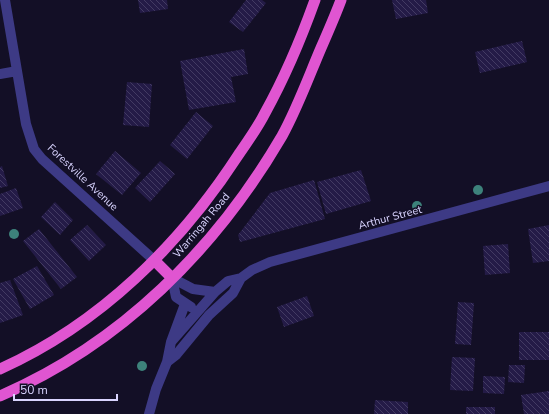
<svg xmlns="http://www.w3.org/2000/svg" width="549" height="414" viewBox="0 0 549 414" font-family="'Nunito Sans',sans-serif">
<style>
.building{fill:url(#building-back-hatch)}
.lines{fill:none;stroke-linecap:round;stroke-linejoin:round}
.minor{stroke:#3d3a85;stroke-width:10}
.trunk{stroke:#e055d1;stroke-width:11}
.tree{fill:#3d827b}
.labels{text-anchor:middle;stroke-width:3;stroke-linejoin:round;paint-order:stroke}
.street-label{font-size:11px;fill:#d9d4ff;stroke:#130f26}
</style>
<defs>
<pattern id="building-back-hatch" width="6" height="6" patternUnits="userSpaceOnUse"><rect width="6" height="6" fill="#241b47"/><path d="M-1 5l2 2M0 0l6 6M5-1l2 2" fill="none" stroke="#433b63"/></pattern>
</defs>
<rect width="100%" height="100%" fill="#130f26"/>
<path class="building" d="M 138,0 L 167,0 L 168,9 L 140,13 Z
M 246,0 L 262,0 L 266,3 L 243,32 L 229,22 Z
M 392,0 L 426,0 L 428,13 L 396,19 Z
M 522,41 L 527,62 L 480,73 L 475,52 Z
M 244,49 L 248,74 L 231,77 L 236,102 L 189,110 L 180,61 Z
M 127,82 L 152,84 L 149,127 L 123,125 Z
M 196,112 L 213,126 L 187,159 L 170,145 Z
M 115,151 L 141,173 L 122,195 L 96,174 Z
M 160,161 L 175,174 L 150,202 L 135,188 Z
M 2,166 L 8,186 L 0,188 L 0,167 Z
M 361,170 L 371,201 L 326,214 L 317,182 Z
M 314,180 L 325,219 L 240,242 L 238,235 L 270,193 Z
M 16,188 L 23,208 L 0,216 L 0,194 Z
M 55,202 L 73,220 L 60,235 L 41,217 Z
M 87,225 L 106,245 L 89,261 L 70,240 Z
M 549,225 L 549,261 L 533,263 L 528,229 Z
M 39,229 L 77,277 L 61,289 L 23,241 Z
M 508,244 L 510,273 L 485,275 L 483,246 Z
M 37,266 L 54,295 L 30,309 L 13,279 Z
M 10,280 L 23,315 L 0,323 L 0,283 Z
M 307,296 L 314,316 L 284,327 L 277,307 Z
M 458,302 L 474,303 L 471,345 L 455,344 Z
M 519,332 L 549,332 L 549,360 L 519,360 Z
M 452,357 L 475,358 L 473,391 L 450,390 Z
M 509,365 L 525,365 L 524,383 L 508,382 Z
M 483,376 L 505,377 L 504,394 L 483,393 Z
M 549,391 L 549,414 L 524,414 L 521,395 Z
M 375,400 L 408,402 L 408,414 L 374,414 Z
M 466,407 L 495,407 L 495,414 L 466,414 Z"/>
<g class="lines">
<path class="minor" d="M 5,0 L 26,124 L 34,149 L 42,159 L 155,261
M 0,74 L 17,71
M 172,278 L 176,297 L 191,307
M 172,278 L 193,289 L 215,292
M 171,342 L 215,292 L 228,281 L 241,278 L 252,270 L 270,262 L 549,186
M 167,362 L 176,355 L 209,315 L 233,293 L 241,278
M 149,414 L 156,389 L 167,362 L 171,342 L 185,304"/>
<path class="trunk" d="M 155,261 L 172,278
M 0,369 C 100,324 180,245 239,154 C 248,141 258,127 265,113 C 285,77 301,39 315,0
M 0,396 C 121,344 216,249 282,136 C 297,109 309,76 321,48 C 328,32 335,16 341,0"/>
</g>
<g class="tree">
<circle cx="478" cy="190" r="5"/>
<circle cx="417" cy="206" r="5"/>
<circle cx="14" cy="234" r="5"/>
<circle cx="142" cy="366" r="5"/>
</g>
<g class="labels">
<g class="street-label">
<text transform="translate(83 177) rotate(43)" y="4">Forestville Avenue</text>
<text transform="translate(390 217) rotate(-15)" y="4">Arthur Street</text>
<text transform="translate(201 225) rotate(-50)" y="4">Warringah Road</text>
</g>
</g>
<path d="M14 394v6h103v-6" fill="none" stroke="#d9d4ff" stroke-width="2"/>
<text x="20" y="394" font-size="12" fill="#d9d4ff" stroke="#130f26" stroke-width="3" paint-order="stroke">50 m</text>
</svg>
